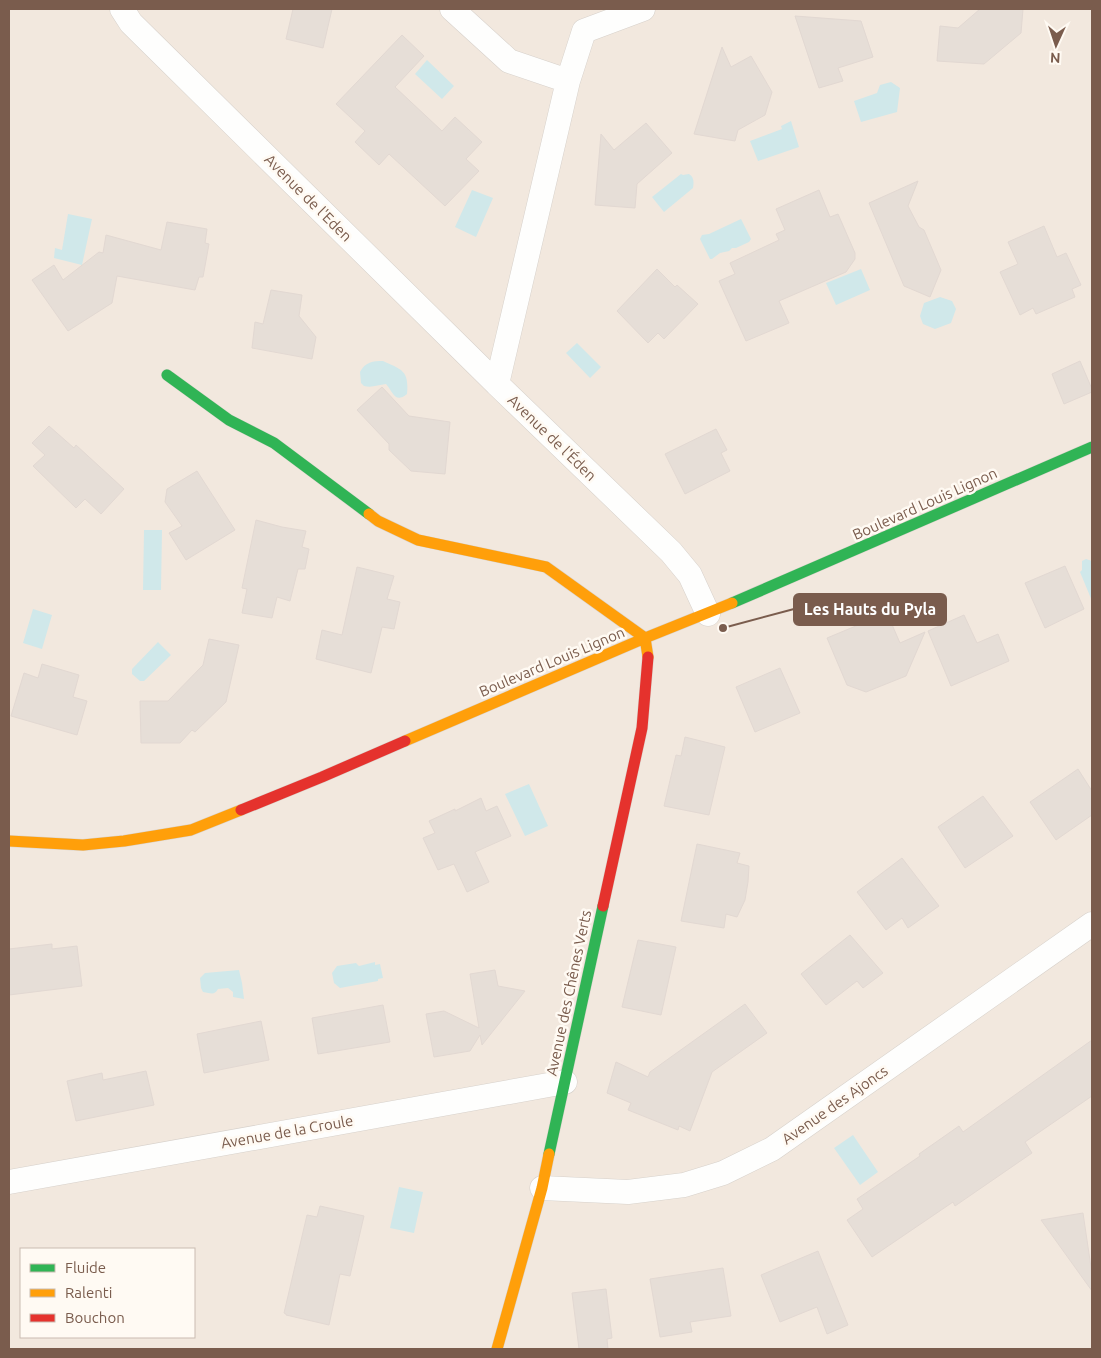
<svg xmlns="http://www.w3.org/2000/svg" width="1101" height="1358" viewBox="0 0 1101 1358" font-family="Ubuntu,sans-serif">
<style>
.residential{fill:#f2e8de;fill-rule:evenodd}
.water{fill:#d0e8ea}
.building{fill:#e6ded7;stroke:#e2d8d2}
.lines{fill:none;stroke-linecap:round;stroke-linejoin:round}
.street-casing{stroke:#d7d1cb;stroke-width:25}
.fast-casing{stroke:#d9d2cb;stroke-width:12}
.slow-casing{stroke:#d9d2cb;stroke-width:12}
.jam-casing{stroke:#d9d2cb;stroke-width:12}
.street{stroke:#fefefd;stroke-width:24}
.fast{stroke:#30b455;stroke-width:11}
.slow{stroke:#ff9f0a;stroke-width:11}
.jam{stroke:#e5322d;stroke-width:11}
.labels{text-anchor:middle;stroke-width:5;stroke-linejoin:round;paint-order:stroke}
.street-label{font-size:15px;fill:#7a5c4d;stroke:#fffaf3}
.leader{fill:none;stroke:#7a5c4d;stroke-width:2}
.callout-dot{fill:#7a5c4d;stroke:#fffaf3;stroke-width:2}
.callout{fill:#7a5c4d;stroke:#7a5c4d;stroke-width:2}
.callout-label{font-size:16px;text-anchor:middle;font-weight:bold;fill:#fff}
</style>
<rect width="100%" height="100%" fill="#f9f5f0"/>
<path class="residential" d="M 9,9 L 1092,9 L 1092,1349 L 9,1349 ZM 21,1249 L 194,1249 L 194,1337 L 21,1337 Z"/>
<path class="water" d="M 427,60 L 454,86 L 442,99 L 415,74 Z
M 891,82 L 900,88 L 897,112 L 861,122 L 854,101 L 877,93 L 880,85 Z
M 791,121 L 799,147 L 758,161 L 750,141 L 782,129 L 781,126 Z
M 681,174 L 683,175 L 689,174 C 694,177 694,182 693,188 L 664,212 L 652,197 Z
M 472,190 L 493,198 L 476,237 L 455,227 Z
M 68,214 L 92,219 L 82,265 L 54,258 L 55,248 L 62,250 Z
M 741,219 L 751,239 L 749,242 L 736,248 L 732,248 L 729,251 L 720,253 L 712,259 L 710,259 L 700,239 L 702,235 L 709,234 Z
M 861,269 L 870,290 L 836,305 L 826,283 Z
M 940,297 L 952,301 L 956,309 L 951,323 L 935,329 L 923,324 L 920,316 L 924,303 Z
M 577,343 L 601,367 L 590,378 L 566,353 Z
M 383,361 C 403,370 409,371 407,394 C 395,404 393,392 386,384 C 378,385 372,388 364,386 L 361,383 L 360,372 C 365,362 373,361 383,361 Z
M 144,530 L 162,530 L 161,590 L 143,590 Z
M 1086,559 L 1092,561 L 1092,601 L 1080,572 L 1082,570 L 1082,561 Z
M 33,609 L 52,615 L 42,649 L 23,643 Z
M 158,642 L 171,655 L 144,681 L 140,681 L 132,674 L 132,669 Z
M 529,784 L 548,826 L 525,836 L 505,794 Z
M 375,962 L 375,965 L 380,964 L 383,978 L 378,979 L 378,981 L 340,988 L 334,983 L 332,973 L 337,966 L 356,963 L 359,966 Z
M 239,970 L 242,983 L 244,999 L 233,997 L 233,992 L 228,988 L 218,989 C 214,996 211,993 203,992 L 201,988 L 200,978 L 205,973 Z
M 853,1135 L 878,1172 L 860,1185 L 834,1148 Z
M 399,1187 L 423,1192 L 414,1233 L 390,1228 Z"/>
<path class="building" d="M 293,9 L 332,9 L 323,48 L 286,39 Z
M 980,9 L 1023,9 L 1021,33 L 984,64 L 937,61 L 940,26 L 958,28 Z
M 795,16 L 861,21 L 873,57 L 838,68 L 843,81 L 819,88 Z
M 402,35 L 424,56 L 395,87 L 442,131 L 455,117 L 482,142 L 466,159 L 479,171 L 445,206 L 389,154 L 379,165 L 355,142 L 365,131 L 336,104 Z
M 722,47 L 731,67 L 751,56 L 772,92 L 765,115 L 738,130 L 735,141 L 694,134 Z
M 646,123 L 672,153 L 637,184 L 635,208 L 595,205 L 601,134 L 614,150 Z
M 918,181 L 908,206 L 919,227 L 924,230 L 941,270 L 930,297 L 904,286 L 869,203 Z
M 819,190 L 830,217 L 838,214 L 855,253 L 855,259 L 846,272 L 779,301 L 789,323 L 746,341 L 719,281 L 735,274 L 730,263 L 779,240 L 776,234 L 785,230 L 776,209 Z
M 167,222 L 207,229 L 205,243 L 209,244 L 203,277 L 199,277 L 195,290 L 117,276 L 112,303 L 68,331 L 32,280 L 54,265 L 63,280 L 99,252 L 103,253 L 106,235 L 161,250 Z
M 1044,226 L 1057,257 L 1066,253 L 1081,285 L 1072,289 L 1075,297 L 1036,314 L 1033,308 L 1020,315 L 1000,272 L 1018,264 L 1008,242 Z
M 657,269 L 675,287 L 677,285 L 698,304 L 664,339 L 658,333 L 648,343 L 617,311 Z
M 271,290 L 302,295 L 299,316 L 316,337 L 312,359 L 252,348 L 255,322 L 263,324 Z
M 1080,361 L 1092,389 L 1092,392 L 1064,404 L 1052,374 Z
M 382,387 L 409,416 L 450,422 L 445,474 L 411,471 L 389,450 L 389,444 L 357,410 Z
M 49,426 L 74,448 L 76,445 L 124,489 L 101,514 L 85,499 L 76,508 L 33,466 L 45,455 L 32,443 Z
M 716,429 L 727,450 L 721,453 L 730,471 L 685,494 L 665,454 Z
M 197,471 L 235,530 L 186,560 L 169,533 L 182,526 L 165,502 L 167,489 Z
M 256,520 L 282,527 L 306,531 L 302,547 L 309,549 L 305,569 L 298,569 L 290,601 L 277,597 L 272,618 L 242,613 L 247,589 L 242,588 Z
M 1065,566 L 1084,609 L 1045,628 L 1025,583 Z
M 357,567 L 394,576 L 387,599 L 400,602 L 394,629 L 382,627 L 371,673 L 316,659 L 322,630 L 342,635 Z
M 887,613 L 900,643 L 925,632 L 906,676 L 866,692 L 847,685 L 827,638 Z
M 964,615 L 977,643 L 998,634 L 1009,661 L 951,686 L 928,631 Z
M 209,639 L 239,645 L 226,702 L 195,732 L 192,730 L 180,743 L 141,743 L 140,701 L 168,701 L 203,665 Z
M 42,664 L 79,675 L 73,697 L 87,701 L 77,735 L 11,716 L 24,673 L 38,678 Z
M 780,668 L 800,713 L 755,732 L 736,687 Z
M 685,737 L 725,747 L 709,815 L 664,806 L 676,755 L 681,756 Z
M 1078,769 L 1092,791 L 1092,815 L 1056,840 L 1030,802 Z
M 983,796 L 1013,836 L 965,868 L 938,827 Z
M 481,798 L 486,811 L 497,806 L 511,836 L 475,852 L 489,882 L 467,892 L 454,864 L 438,870 L 423,838 L 435,833 L 429,821 L 455,809 L 455,811 Z
M 697,844 L 740,853 L 737,863 L 749,866 L 748,882 L 745,900 L 737,917 L 726,914 L 724,928 L 681,921 Z
M 902,858 L 939,906 L 908,928 L 902,918 L 886,930 L 857,892 Z
M 850,935 L 883,973 L 863,988 L 857,981 L 826,1005 L 801,974 Z
M 638,940 L 676,947 L 661,1015 L 622,1007 Z
M 52,944 L 52,949 L 77,946 L 82,986 L 9,995 L 9,949 Z
M 495,970 L 498,986 L 525,991 L 482,1045 L 480,1035 L 470,1051 L 434,1057 L 426,1014 L 444,1011 L 479,1028 L 470,974 Z
M 745,1004 L 767,1033 L 712,1072 L 690,1131 L 679,1126 L 678,1130 L 628,1110 L 631,1103 L 607,1093 L 616,1062 L 648,1077 L 650,1072 Z
M 383,1005 L 390,1042 L 318,1054 L 312,1018 Z
M 261,1021 L 269,1060 L 204,1073 L 197,1034 Z
M 1092,1040 L 1092,1096 L 1025,1142 L 1032,1153 L 955,1206 L 953,1202 L 872,1257 L 847,1220 L 863,1209 L 857,1199 L 920,1156 L 919,1154 L 959,1126 L 963,1132 Z
M 146,1071 L 154,1105 L 76,1121 L 67,1081 L 102,1073 L 103,1080 Z
M 320,1206 L 364,1216 L 350,1276 L 340,1274 L 329,1325 L 286,1315 L 286,1314 L 284,1313 L 307,1215 L 317,1217 Z
M 1083,1213 L 1092,1274 L 1092,1291 L 1041,1220 Z
M 818,1251 L 848,1325 L 827,1334 L 817,1307 L 780,1322 L 761,1275 Z
M 723,1268 L 731,1316 L 690,1322 L 692,1332 L 660,1337 L 650,1279 Z
M 606,1289 L 612,1338 L 607,1339 L 608,1349 L 579,1349 L 572,1293 Z"/>
<g class="lines">
<defs>
<path id="street" d="M 122,9 L 131,23 L 497,384
M 452,9 L 509,61 L 568,81
M 643,9 L 584,31 L 568,81 L 497,384 L 671,552 L 690,575 L 708,614
M 9,1182 L 565,1082
M 542,1188 L 628,1192 L 684,1185 L 723,1173 L 772,1149 L 1092,924"/>
<path id="fast" d="M 167,375 L 229,420 L 274,443 L 369,514
M 732,603 L 1092,447
M 549,1154 L 603,906"/>
<path id="slow" d="M 369,514 L 378,521 L 418,540 L 546,567 L 645,638 L 648,657
M 405,741 L 645,638 L 732,603
M 9,841 L 83,845 L 124,841 L 191,830 L 241,810
M 497,1349 L 542,1188 L 549,1154"/>
<path id="jam" d="M 241,810 L 322,777 L 405,741
M 603,906 L 642,728 L 648,657"/>
</defs>
<use href="#street" class="street-casing"/>
<use href="#fast" class="fast-casing"/>
<use href="#slow" class="slow-casing"/>
<use href="#jam" class="jam-casing"/>
<use href="#street" class="street"/>
<use href="#fast" class="fast"/>
<use href="#slow" class="slow"/>
<use href="#jam" class="jam"/>
</g>
<g class="labels">
<g class="street-label">
<text transform="translate(308 198) rotate(45)" y="5">Avenue de l'Eden</text>
<text transform="translate(552 438) rotate(44)" y="5">Avenue de l'Éden</text>
<text transform="translate(925 504) rotate(-24)" y="5">Boulevard Louis Lignon</text>
<text transform="translate(552 662) rotate(-23)" y="5">Boulevard Louis Lignon</text>
<text transform="translate(569 993) rotate(-78)" y="5">Avenue des Chênes Verts</text>
<text transform="translate(835 1105) rotate(-35)" y="5">Avenue des Ajoncs</text>
<text transform="translate(287 1132) rotate(-10)" y="5">Avenue de la Croule</text>
</g>
</g>
<path class="leader" d="M723 628L794 609"/>
<circle class="callout-dot" cx="723" cy="628" r="5"/>
<rect class="callout" x="794" y="594" width="152" height="31" rx="5"/>
<g class="callout-label">
<text x="870" y="615">Les Hauts du Pyla</text>
</g>
<rect width="1101" height="1358" fill="none" stroke="#7a5c4d" stroke-width="20"/>
<rect x="20" y="1248" width="175" height="90" fill="#fffaf3" stroke="#cabbb1"/>
<rect x="30" y="1264" width="25" height="8" fill="#30b455" stroke="#cabbb1"/>
<text x="65" y="1273" font-size="15" fill="#7a5c4d">Fluide</text>
<rect x="30" y="1289" width="25" height="8" fill="#ff9f0a" stroke="#cabbb1"/>
<text x="65" y="1298" font-size="15" fill="#7a5c4d">Ralenti</text>
<rect x="30" y="1314" width="25" height="8" fill="#e5322d" stroke="#cabbb1"/>
<text x="65" y="1323" font-size="15" fill="#7a5c4d">Bouchon</text>
<g transform="translate(1056 45) rotate(183)" stroke="#fffaf3" stroke-width="4" paint-order="stroke">
<path d="M0-4L9 19L0 12L-9 19Z" fill="#7a5c4d"/>
<text y="-8" font-size="14" font-weight="bold" text-anchor="middle" fill="#7a5c4d">N</text>
</g>
</svg>
